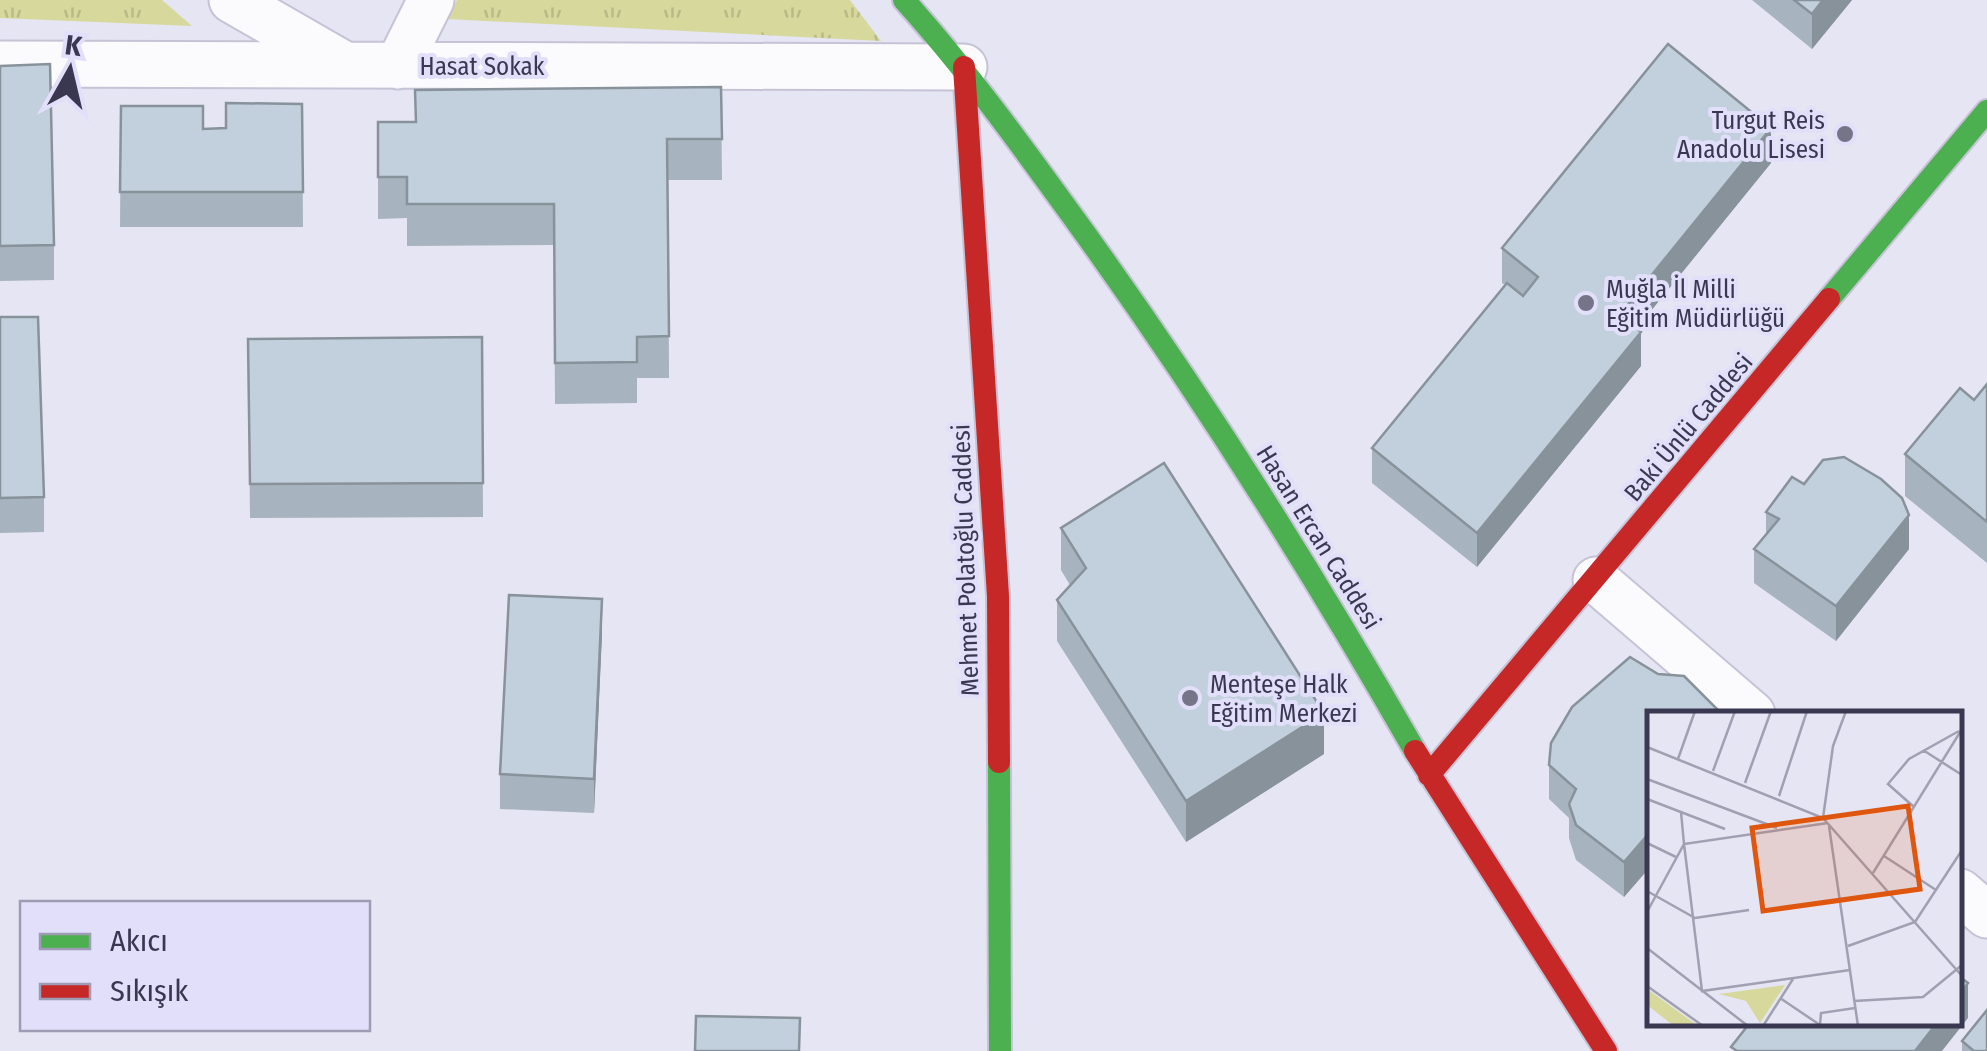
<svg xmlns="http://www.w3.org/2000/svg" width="1987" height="1051" viewBox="0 0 1987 1051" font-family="'Fira Sans Condensed',sans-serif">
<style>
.grass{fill:url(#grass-tufts)}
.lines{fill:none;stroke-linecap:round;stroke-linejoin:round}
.street-casing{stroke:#c5c3d5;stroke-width:49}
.fast-casing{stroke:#c5c3d5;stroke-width:26}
.jam-casing{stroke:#c5c3d5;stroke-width:26}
.street{stroke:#fbfbfd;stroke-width:45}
.fast{stroke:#4caf50;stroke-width:22}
.jam{stroke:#c62828;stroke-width:22}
.wall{fill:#a7b3be}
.shaded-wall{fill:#88929b}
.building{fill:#c2d0dd;stroke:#88929b;stroke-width:2.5}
.poi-dot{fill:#767489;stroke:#e1dff9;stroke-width:4}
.labels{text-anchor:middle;stroke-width:8;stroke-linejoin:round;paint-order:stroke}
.street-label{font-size:25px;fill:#3a3750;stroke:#e1dff9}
.poi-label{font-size:25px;fill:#3a3750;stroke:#e1dff9;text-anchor:start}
.inset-road{fill:none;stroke:#a19fb2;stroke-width:2.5}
.view{fill:#df570f;fill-opacity:0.15;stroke:#df570f;stroke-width:5}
.inset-edge{fill:none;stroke:#3a3750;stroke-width:5}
</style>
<defs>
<pattern id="grass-tufts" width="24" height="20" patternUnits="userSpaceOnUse" patternTransform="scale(2.5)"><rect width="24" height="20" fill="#d7d89c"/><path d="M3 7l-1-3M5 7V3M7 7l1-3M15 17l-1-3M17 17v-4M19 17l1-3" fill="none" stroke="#b9ba88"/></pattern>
</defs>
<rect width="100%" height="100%" fill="#e6e5f3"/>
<path class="grass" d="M 0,0 L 162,0 L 192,26 L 0,18 Z
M 457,0 L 850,0 L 881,41 L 447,19 Z"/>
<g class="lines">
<defs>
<path id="street" d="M 232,0 L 345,65
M 0,64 L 964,67
M 398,66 L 431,0
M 1596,580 L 1752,714
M 1960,892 L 1987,915"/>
<path id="fast" d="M 904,0 C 967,70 1021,145 1076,221 C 1199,391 1311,569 1415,751
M 1829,299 L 1987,111
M 999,762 L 1000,1051"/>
<path id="jam" d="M 964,67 L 998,596 L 999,762
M 1415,751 L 1606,1051
M 1429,775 L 1829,299"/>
</defs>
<use href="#street" class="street-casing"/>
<use href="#fast" class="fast-casing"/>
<use href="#jam" class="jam-casing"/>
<use href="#street" class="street"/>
<use href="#fast" class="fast"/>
<use href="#jam" class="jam"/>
</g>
<path class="wall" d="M 1752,0 L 1852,0 L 1812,49 Z
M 0,66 L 54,245 L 54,280 L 0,281 Z
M 721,87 L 722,180 L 668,180 L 669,378 L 637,378 L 637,403 L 555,404 L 554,245 L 407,246 L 407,218 L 378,219 L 378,122 L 415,122 Z
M 302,104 L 303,227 L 120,227 L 121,106 L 203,129 L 226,128 Z
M 1771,163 L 1637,328 L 1641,366 L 1477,567 L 1372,483 L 1372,448 L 1505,285 L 1502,283 L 1502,248 Z
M 0,317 L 44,497 L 44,532 L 0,533 Z
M 482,337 L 483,517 L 250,518 L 248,339 Z
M 1987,384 L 1987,563 L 1905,496 L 1905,454 L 1974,400 Z
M 1766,512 L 1909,549 L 1836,641 L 1754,583 L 1754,549 L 1766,535 Z
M 1061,528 L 1324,754 L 1186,842 L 1057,641 L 1057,600 L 1070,585 L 1061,570 Z
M 602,633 L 594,813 L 500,809 L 500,774 Z
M 1650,714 L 1650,867 L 1624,897 L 1576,860 L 1569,838 L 1569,818 L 1549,799 L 1549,765 Z
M 1962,1041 L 1987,1051 L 1962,1051 Z"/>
<path class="shaded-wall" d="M 1823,0 L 1852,0 L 1812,49 L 1812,14 Z
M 1771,128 L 1771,163 L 1620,349 L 1620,314 Z
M 1641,332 L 1641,366 L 1477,567 L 1477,533 Z
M 1909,515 L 1909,549 L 1836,641 L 1836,606 Z
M 602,599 L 602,633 L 594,813 L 594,779 Z
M 1324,713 L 1324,754 L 1186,842 L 1186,801 Z
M 1650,832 L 1650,867 L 1624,897 L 1624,862 Z
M 1968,983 L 1968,1018 L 1942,1051 L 1915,1051 L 1936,1024 L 1960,1024 L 1960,994 Z"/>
<path class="building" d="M 1794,0 L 1823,0 L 1812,14 Z
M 1668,44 L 1771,128 L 1620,314 L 1641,332 L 1477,533 L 1372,448 L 1507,283 L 1523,296 L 1538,277 L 1502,248 Z
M 50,64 L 54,245 L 0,246 L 0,66 Z
M 721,87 L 722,139 L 667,139 L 669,336 L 637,337 L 637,362 L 555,363 L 554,204 L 407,204 L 407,177 L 378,177 L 378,122 L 416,122 L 415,90 Z
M 226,103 L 302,104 L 303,192 L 120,192 L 121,106 L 203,106 L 203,129 L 226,128 Z
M 0,317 L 38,317 L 44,497 L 0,498 Z
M 482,337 L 483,483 L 250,484 L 248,339 Z
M 1987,384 L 1987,522 L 1905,454 L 1960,388 L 1974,400 Z
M 1844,457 L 1881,479 L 1902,498 L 1909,515 L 1836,606 L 1754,549 L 1779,519 L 1766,512 L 1792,477 L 1804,484 L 1823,460 Z
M 1164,463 L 1324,713 L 1186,801 L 1057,600 L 1086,568 L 1061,528 Z
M 509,595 L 602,599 L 594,779 L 500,774 Z
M 1630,657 L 1658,674 L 1684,676 L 1722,714 L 1650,714 L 1650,832 L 1624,862 L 1576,825 L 1569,804 L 1576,789 L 1549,765 L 1551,743 L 1572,707 Z
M 1960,977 L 1968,983 L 1960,994 Z
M 1987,1010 L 1987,1051 L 1974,1051 L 1962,1041 Z
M 696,1016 L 800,1018 L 799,1051 L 695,1051 Z
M 1749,1024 L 1936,1024 L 1915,1051 L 1737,1051 L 1731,1047 Z"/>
<g class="poi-dot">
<circle cx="1845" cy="134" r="10"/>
<circle cx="1586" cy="303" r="10"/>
<circle cx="1190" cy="698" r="10"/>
</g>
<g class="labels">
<g class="street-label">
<text x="482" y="75">Hasat Sokak</text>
<text transform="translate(1688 427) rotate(-50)" y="9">Baki Ünlü Caddesi</text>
<text transform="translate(1319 537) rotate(58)" y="9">Hasan Ercan Caddesi</text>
<text transform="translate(965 560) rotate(-92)" y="9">Mehmet Polatoğlu Caddesi</text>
</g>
<g class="poi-label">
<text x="1825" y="129" text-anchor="end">Turgut Reis<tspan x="1825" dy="29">Anadolu Lisesi</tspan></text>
<text x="1606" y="298">Muğla İl Milli<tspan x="1606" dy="29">Eğitim Müdürlüğü</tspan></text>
<text x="1210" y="693">Menteşe Halk<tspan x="1210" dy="29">Eğitim Merkezi</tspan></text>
</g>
</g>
<g transform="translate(1647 711)">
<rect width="315" height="315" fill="#e6e5f3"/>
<path d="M 138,274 L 113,312 L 99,290 L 72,283 ZM 0,278 L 51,315 L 27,315 L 0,294 Z" fill="#d7d89c"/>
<path class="inset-road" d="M 0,36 L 176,107 L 315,265M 276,39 L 315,64M 31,48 L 48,0M 66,60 L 88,0M 0,68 L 130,117M 98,72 L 124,0M 132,85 L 160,0M 0,88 L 78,118M 267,96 L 241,73 L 262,48 L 312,20M 176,107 L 186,35 L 199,0M 181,112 L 37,133 L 55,280 L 203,259M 182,115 L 211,315M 0,132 L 29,146M 237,145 L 289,179M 226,162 L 315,18M 0,180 L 48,207 L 102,199M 0,201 L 37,133 L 34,101M 201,235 L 268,211 L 315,139M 0,237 L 101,315M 0,275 L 56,315M 133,287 L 173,314M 207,290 L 276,286 L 315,254M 173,314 L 174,302 L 208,297M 116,315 L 146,268"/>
<path class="view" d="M 261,95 L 273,178 L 116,200 L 105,117 Z"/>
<rect width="315" height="315" class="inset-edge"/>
</g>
<rect x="20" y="901" width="350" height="130" fill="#e1dff9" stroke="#9e9cb5" stroke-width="2.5"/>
<rect x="40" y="934" width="50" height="15" fill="#4caf50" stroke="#9e9cb5" stroke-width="2.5"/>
<text x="110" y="951" font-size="30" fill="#3a3750">Akıcı</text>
<rect x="40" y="984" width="50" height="15" fill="#c62828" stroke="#9e9cb5" stroke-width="2.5"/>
<text x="110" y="1001" font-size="30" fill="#3a3750">Sıkışık</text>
<g transform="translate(70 70) rotate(8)" stroke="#e1dff9" stroke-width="8" paint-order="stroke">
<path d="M0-8L18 38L0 25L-18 38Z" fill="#3a3750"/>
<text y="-15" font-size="28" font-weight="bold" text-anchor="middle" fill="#3a3750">K</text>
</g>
</svg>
